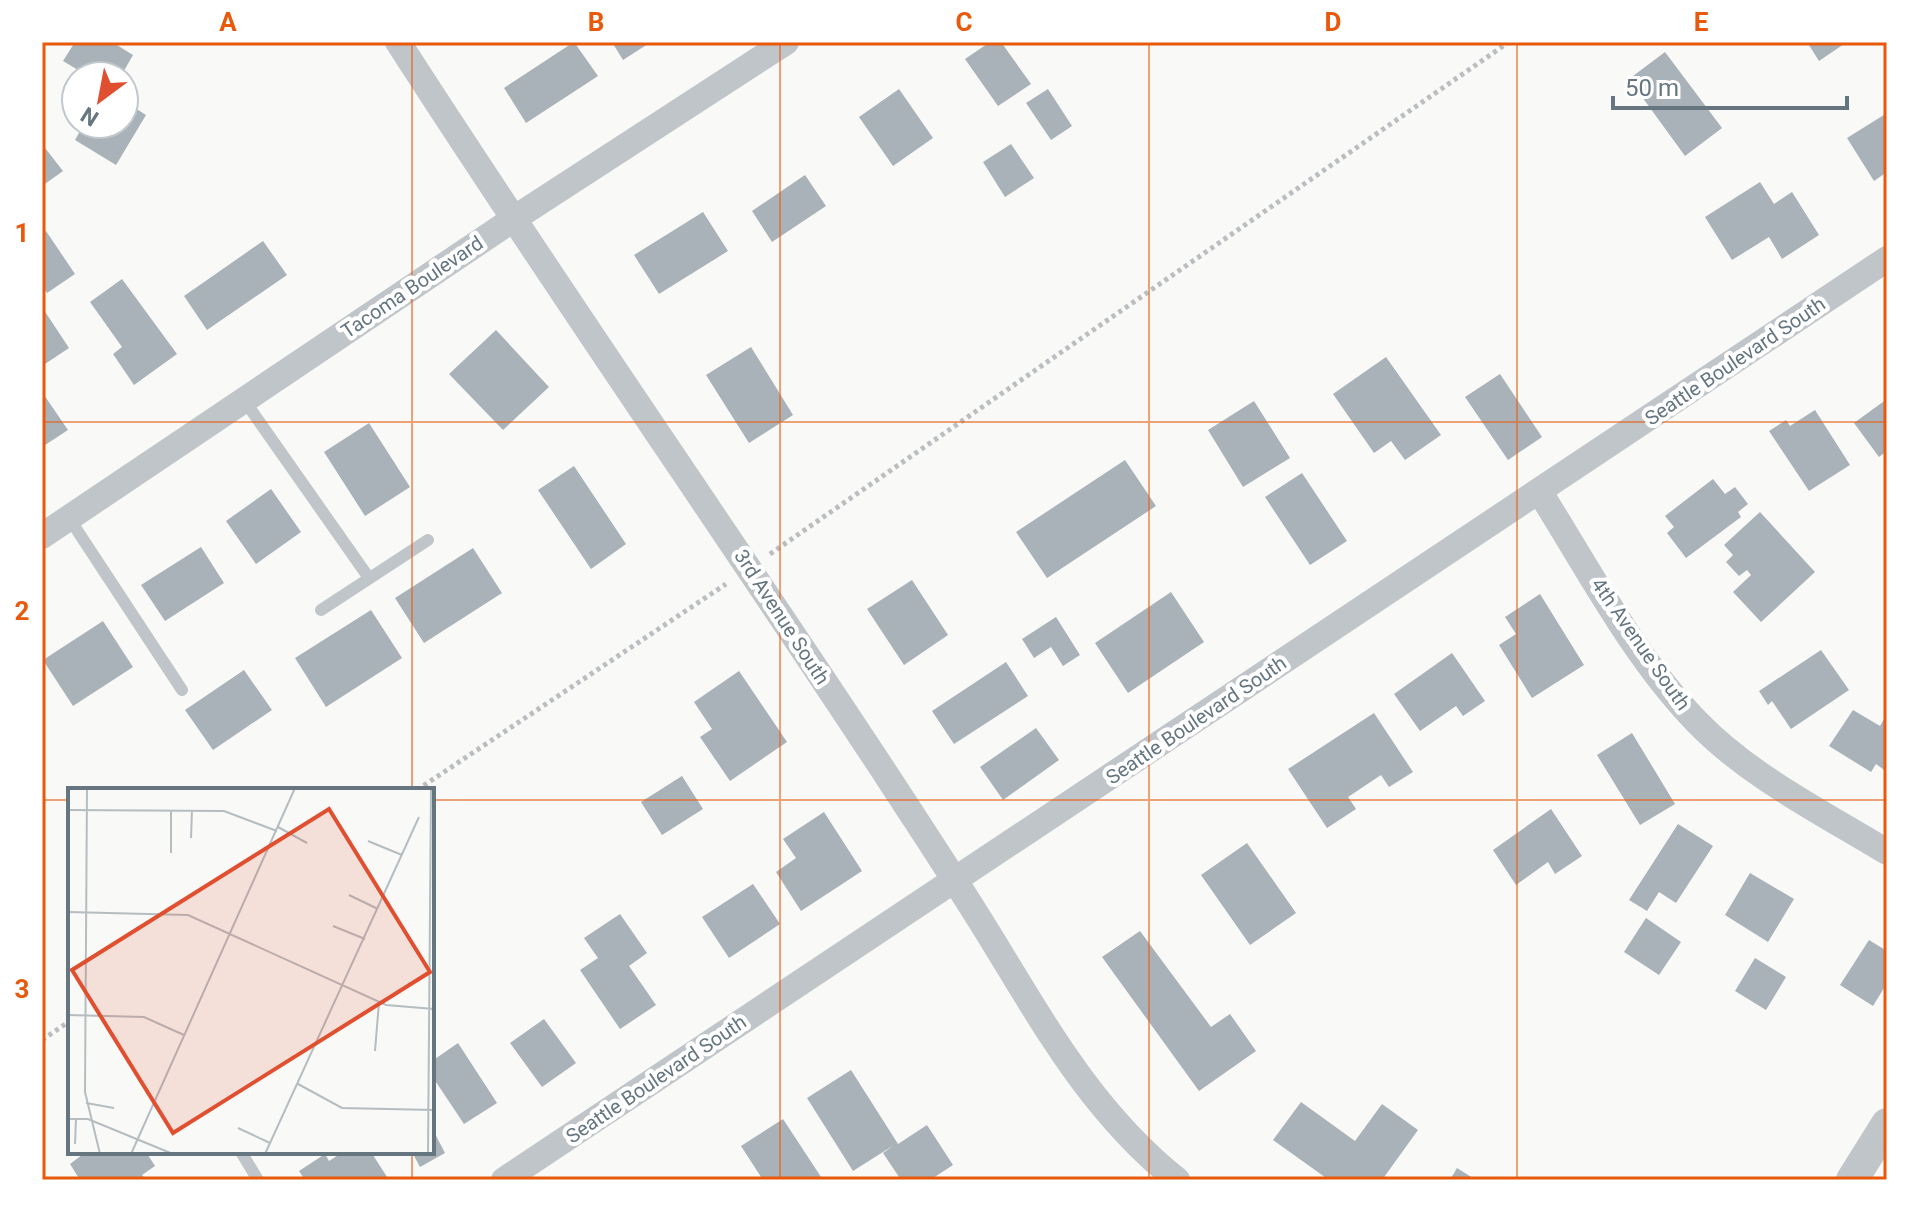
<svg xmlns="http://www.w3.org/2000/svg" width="1929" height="1222" viewBox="0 0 1929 1222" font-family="Roboto,sans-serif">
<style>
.building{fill:#a9b2b8}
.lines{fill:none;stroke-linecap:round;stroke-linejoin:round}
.path{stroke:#bbbec1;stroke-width:5;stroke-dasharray:4 4;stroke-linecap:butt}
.service{stroke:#c0c5c9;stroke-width:12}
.minor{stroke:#c0c5c9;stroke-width:26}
.tertiary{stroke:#c0c5c9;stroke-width:32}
.grid{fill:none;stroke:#e8590c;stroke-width:2;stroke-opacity:0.55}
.labels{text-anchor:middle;stroke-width:8;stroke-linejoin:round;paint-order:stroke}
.street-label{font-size:20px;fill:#657681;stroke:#fff}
.inset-road{fill:none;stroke:#b5bdc1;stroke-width:2}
.view{fill:#df4f30;fill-opacity:0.15;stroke:#df4f30;stroke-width:4}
.inset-edge{fill:none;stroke:#657681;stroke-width:4}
.neatline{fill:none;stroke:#e8590c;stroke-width:3}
.grid-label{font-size:26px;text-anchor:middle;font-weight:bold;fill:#e8590c}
</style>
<rect width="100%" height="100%" fill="#f9f9f7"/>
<path class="building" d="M 75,42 L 112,42 L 133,55 L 121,76 L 88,76 L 63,61 Z
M 574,42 L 598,76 L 526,123 L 504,88 Z
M 612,42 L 651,42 L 623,60 Z
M 990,42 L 1001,42 L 1031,84 L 998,106 L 965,59 Z
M 1807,42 L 1847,42 L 1819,61 Z
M 1665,52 L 1722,128 L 1685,156 L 1629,79 Z
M 899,89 L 933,138 L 893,166 L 859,117 Z
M 1048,89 L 1072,126 L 1051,140 L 1026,103 Z
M 124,101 L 146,115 L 116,165 L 75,140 L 84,124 L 124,124 Z
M 1887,113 L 1887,172 L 1874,181 L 1847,138 Z
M 42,144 L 63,171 L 42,186 Z
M 1011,144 L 1034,178 L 1005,197 L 983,162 Z
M 805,175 L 826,206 L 772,242 L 752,211 Z
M 1760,182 L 1774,204 L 1792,192 L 1819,235 L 1782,259 L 1769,237 L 1732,260 L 1705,217 Z
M 703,212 L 728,251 L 659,294 L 634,255 Z
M 46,231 L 75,274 L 47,293 L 42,286 L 42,234 Z
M 263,241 L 287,275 L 207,330 L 184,296 Z
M 122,279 L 177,354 L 134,385 L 113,354 L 122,347 L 90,302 Z
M 42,307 L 69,348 L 42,366 Z
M 496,330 L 549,387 L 503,430 L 449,374 Z
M 751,347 L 793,415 L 749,443 L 706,375 Z
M 1386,357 L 1441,435 L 1405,460 L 1391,441 L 1374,453 L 1333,394 Z
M 1500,374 L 1542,437 L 1508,460 L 1465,397 Z
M 42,392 L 68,430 L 42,447 Z
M 1887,399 L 1887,451 L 1879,457 L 1854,423 Z
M 1254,401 L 1290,458 L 1243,487 L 1208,430 Z
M 1815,410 L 1850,465 L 1809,491 L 1769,431 L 1786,420 L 1790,426 Z
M 369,423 L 410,487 L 365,516 L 324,452 Z
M 1125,460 L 1156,506 L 1047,578 L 1016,532 Z
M 574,466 L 626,544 L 591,569 L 538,490 Z
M 1302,473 L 1347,541 L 1310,565 L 1265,497 Z
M 1713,479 L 1725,494 L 1735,487 L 1748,504 L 1738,512 L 1741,517 L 1686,558 L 1667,533 L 1674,527 L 1665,516 Z
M 271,489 L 301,532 L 256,564 L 226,521 Z
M 1760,512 L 1815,572 L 1761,622 L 1733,592 L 1751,575 L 1747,570 L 1739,576 L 1726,562 L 1733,555 L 1724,545 Z
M 201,547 L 224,583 L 165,621 L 141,585 Z
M 473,548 L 502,593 L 424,643 L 395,598 Z
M 912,580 L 948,635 L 904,665 L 867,609 Z
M 1171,592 L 1204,642 L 1128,693 L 1095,643 Z
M 1540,594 L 1584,665 L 1532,698 L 1499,645 L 1516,634 L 1505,617 Z
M 371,610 L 402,658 L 326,707 L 295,658 Z
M 1056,617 L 1080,655 L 1063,666 L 1051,647 L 1034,658 L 1022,639 Z
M 103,621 L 133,667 L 73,706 L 43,660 Z
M 1821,650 L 1849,690 L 1791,729 L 1772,701 L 1768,705 L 1759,691 Z
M 1452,653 L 1485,701 L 1463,716 L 1456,706 L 1420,731 L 1394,694 Z
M 1006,662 L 1028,696 L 954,744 L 932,711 Z
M 244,670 L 272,710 L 213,750 L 185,710 Z
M 739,671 L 787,742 L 730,781 L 700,737 L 712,729 L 694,702 Z
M 1853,710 L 1880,726 L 1884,719 L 1887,721 L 1887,772 L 1876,764 L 1871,772 L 1829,746 Z
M 1374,713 L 1413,772 L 1389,787 L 1381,775 L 1348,797 L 1356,809 L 1327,828 L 1288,769 Z
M 1036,728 L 1059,760 L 1003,800 L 980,767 Z
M 1632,733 L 1675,804 L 1640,825 L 1597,755 Z
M 682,776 L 703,809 L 662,835 L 641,802 Z
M 1551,809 L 1582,856 L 1555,874 L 1548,862 L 1516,885 L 1493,850 Z
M 824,812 L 862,871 L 801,911 L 776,872 L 796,858 L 783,839 Z
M 1678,824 L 1713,846 L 1676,903 L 1659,892 L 1647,911 L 1629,900 Z
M 1247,843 L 1296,913 L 1250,945 L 1201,875 Z
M 1750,873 L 1794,899 L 1768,942 L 1725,915 Z
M 753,884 L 780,924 L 729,958 L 702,917 Z
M 620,914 L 647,953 L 629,966 L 656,1005 L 620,1029 L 580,970 L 598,958 L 584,938 Z
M 1646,918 L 1681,942 L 1659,975 L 1624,952 Z
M 1140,931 L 1211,1027 L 1230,1014 L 1256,1051 L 1199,1091 L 1102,957 Z
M 1869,940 L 1887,951 L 1887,983 L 1873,1006 L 1840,985 Z
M 1755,958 L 1786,977 L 1766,1010 L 1735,991 Z
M 544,1019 L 576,1063 L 542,1087 L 510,1043 Z
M 458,1043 L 497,1103 L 464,1124 L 432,1076 L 432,1061 Z
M 851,1070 L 898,1144 L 927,1125 L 953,1165 L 930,1180 L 901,1180 L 883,1153 L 894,1145 L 853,1171 L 807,1098 Z
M 1301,1102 L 1355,1141 L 1382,1104 L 1418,1130 L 1382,1180 L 1329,1180 L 1273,1140 Z
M 783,1119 L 823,1180 L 763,1180 L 741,1146 Z
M 432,1128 L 445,1153 L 420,1167 L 412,1152 L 432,1152 Z
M 80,1152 L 146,1152 L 155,1166 L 142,1175 L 146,1180 L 80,1180 L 70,1164 L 82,1155 Z
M 343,1152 L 371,1152 L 389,1180 L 305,1180 L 299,1171 L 325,1154 L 329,1161 Z
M 1457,1168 L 1476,1180 L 1450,1180 Z"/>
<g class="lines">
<path class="path" d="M 770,554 L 1509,42
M 417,790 L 726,584
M 42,1040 L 70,1021"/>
<path class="service" d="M 244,400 L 369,578
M 69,518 L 182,690
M 321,610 L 428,540
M 241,1152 L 258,1180"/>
<path class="minor" d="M 398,42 C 558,291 728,534 891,782 C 926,836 962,890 996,946 C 1049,1033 1096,1115 1177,1180
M 1539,491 C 1588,568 1633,656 1697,722 C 1749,776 1823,813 1887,852
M 42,536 L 512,220 L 786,42
M 504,1180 L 1887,259"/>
<path class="tertiary" d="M 1852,1180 L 1887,1124"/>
</g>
<path class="grid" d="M 412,42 L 412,790M 780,42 L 780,1180M 1149,42 L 1149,1180M 1517,42 L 1517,1180M 42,422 L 1887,422M 42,800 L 70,800M 432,800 L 1887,800M 412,1152 L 412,1180"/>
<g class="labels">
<g class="street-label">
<text transform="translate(412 287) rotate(-34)" y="7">Tacoma Boulevard</text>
<text transform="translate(1735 361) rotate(-34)" y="7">Seattle Boulevard South</text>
<text transform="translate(782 617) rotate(57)" y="7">3rd Avenue South</text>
<text transform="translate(1641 644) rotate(55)" y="7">4th Avenue South</text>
<text transform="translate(1196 720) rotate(-34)" y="7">Seattle Boulevard South</text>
<text transform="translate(656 1079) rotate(-34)" y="7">Seattle Boulevard South</text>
</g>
</g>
<g transform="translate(68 788)">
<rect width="366" height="366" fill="#f9f9f7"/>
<path class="inset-road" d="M 19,0 L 17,304 L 32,366M 0,22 L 156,23 L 209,43M 210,39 L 239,55M 123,50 L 124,22M 300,53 L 334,67M 103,65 L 103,22M 281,107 L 310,121M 0,124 L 120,127 L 318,217 L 366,221M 265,138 L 297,151M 0,227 L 76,229 L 116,247M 307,263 L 311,214M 230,296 L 274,320 L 366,322M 18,315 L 46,320M 0,331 L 20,331 L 105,366M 170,340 L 202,355M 7,356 L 8,331M 63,366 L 227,0M 197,366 L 351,29M 360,366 L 363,0"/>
<path class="view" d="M 261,21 L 362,184 L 105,345 L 4,182 Z"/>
<rect width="366" height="366" class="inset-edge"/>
</g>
<rect width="1929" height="1222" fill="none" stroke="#ffffff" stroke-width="88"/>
<g transform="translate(100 100) rotate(212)"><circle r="38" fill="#ffffff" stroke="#c1c8cd" stroke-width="2"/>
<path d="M0-6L14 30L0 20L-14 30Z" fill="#df4f30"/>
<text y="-12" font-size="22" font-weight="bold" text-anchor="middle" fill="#657681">N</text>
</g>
<path d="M1613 96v12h234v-12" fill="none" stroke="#657681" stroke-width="4"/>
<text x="1625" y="96" font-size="24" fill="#657681" stroke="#ffffff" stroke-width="6" paint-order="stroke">50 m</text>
<rect x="44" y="44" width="1841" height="1134" class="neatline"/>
<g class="grid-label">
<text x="228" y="31">A</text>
<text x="596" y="31">B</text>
<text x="964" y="31">C</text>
<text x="1333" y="31">D</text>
<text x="1701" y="31">E</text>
<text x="22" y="242">1</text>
<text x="22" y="620">2</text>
<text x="22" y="998">3</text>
</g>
</svg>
